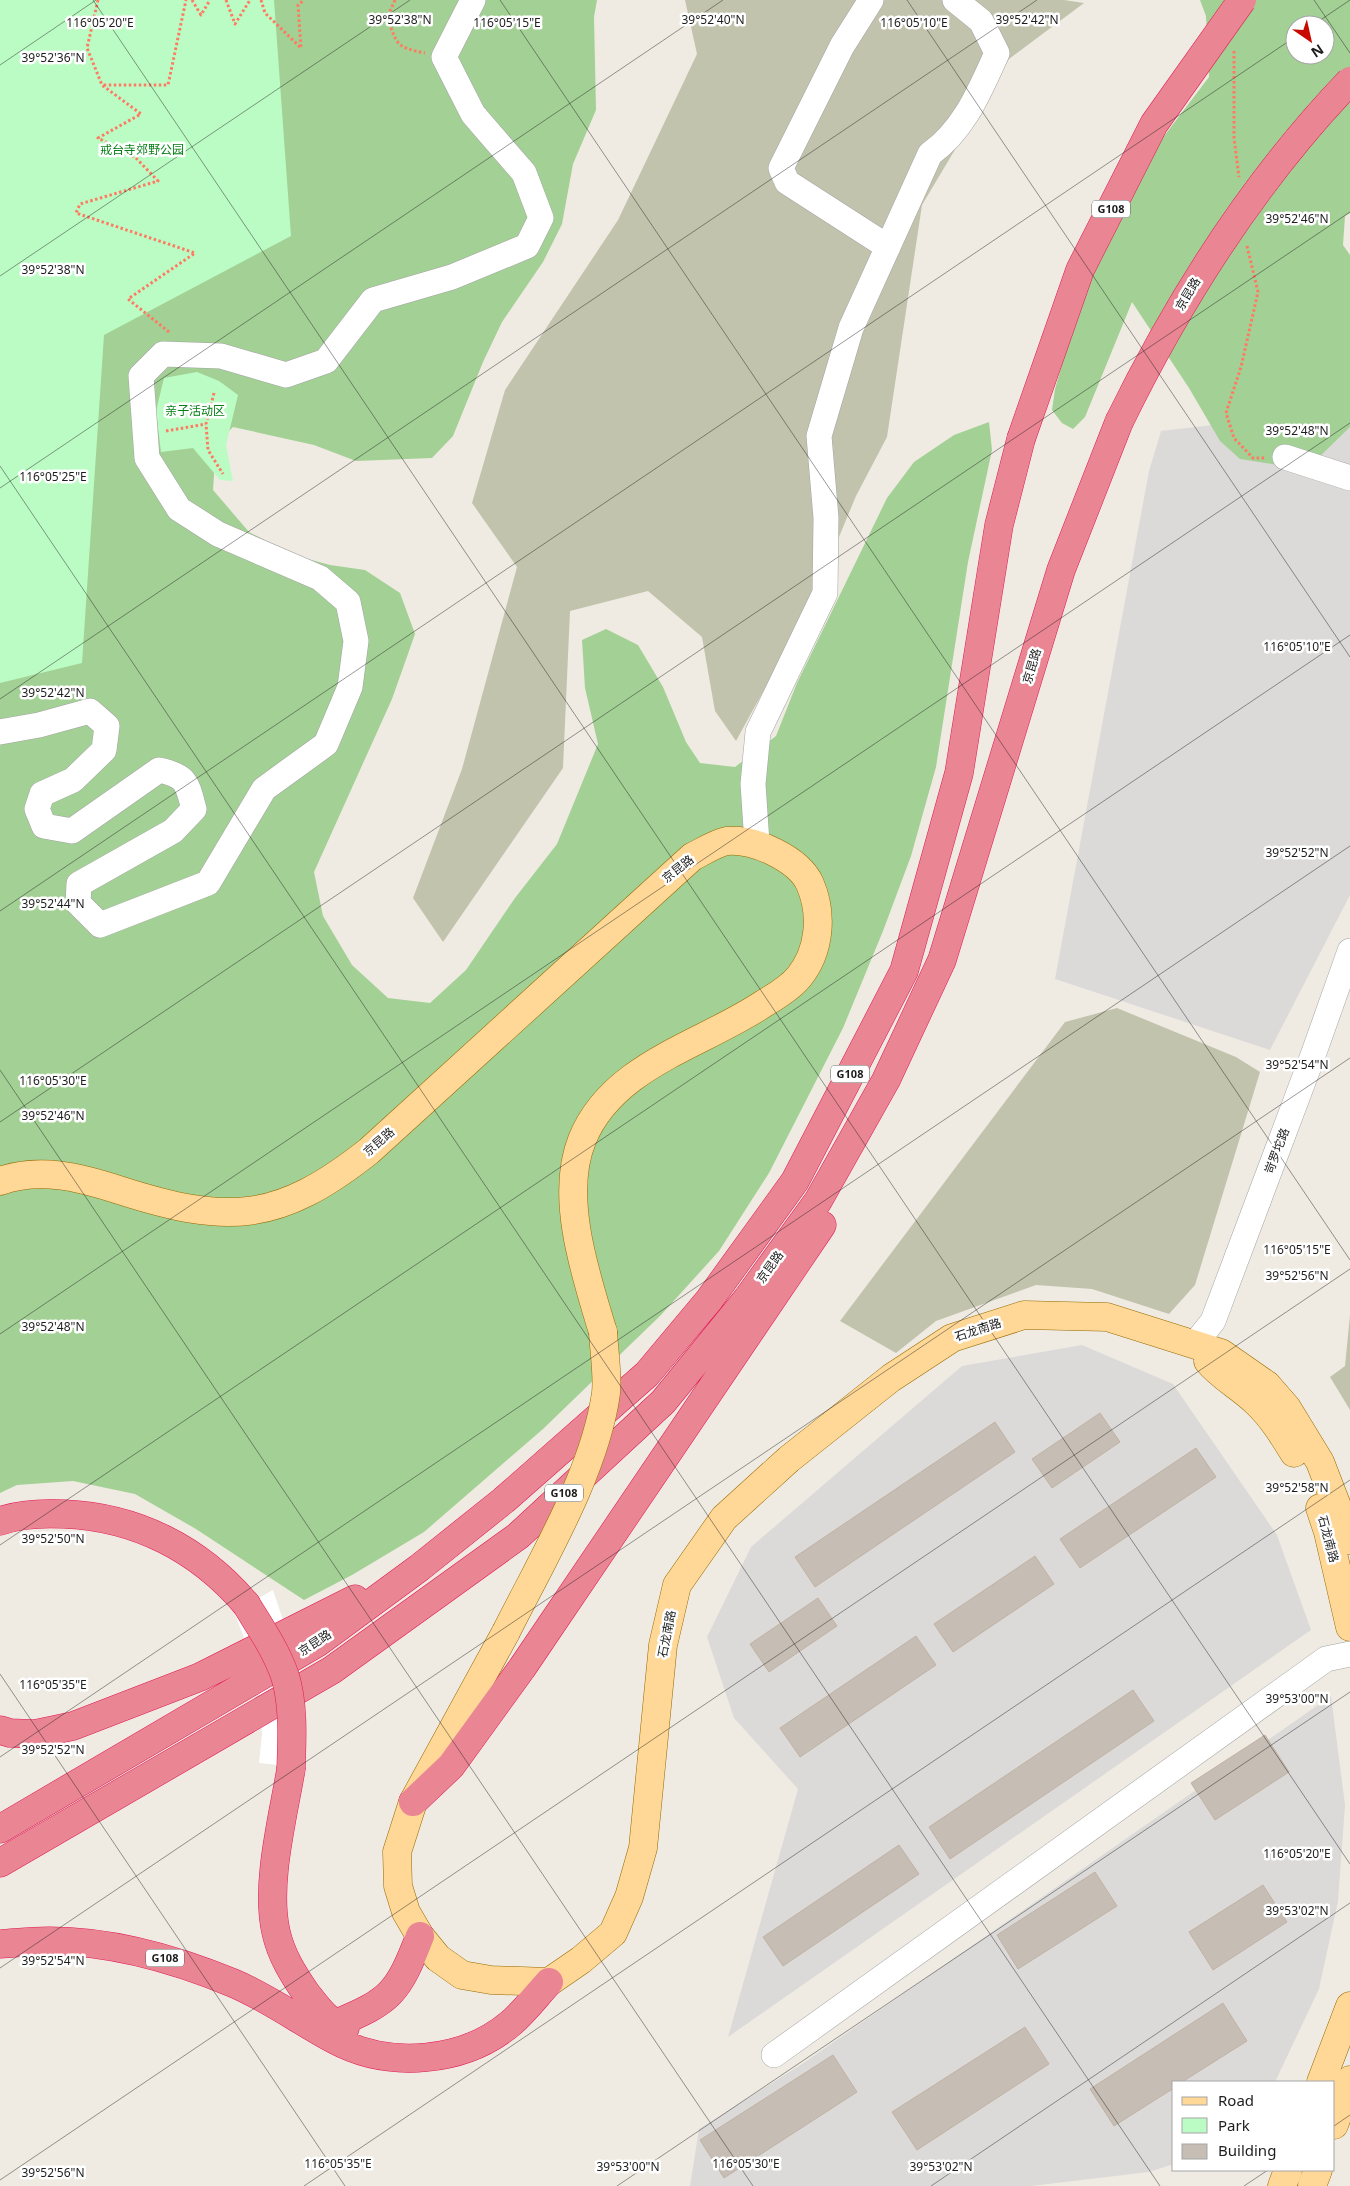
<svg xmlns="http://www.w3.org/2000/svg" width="1350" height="2186" viewBox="0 0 1350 2186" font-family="'Noto Sans','Noto Sans SC',sans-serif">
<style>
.residential{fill:#dbdad9}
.construction{fill:#c2c3ad}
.forest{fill:#a3d094;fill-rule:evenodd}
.park{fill:#bbfcc4}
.pier{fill:#fff}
.building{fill:#c6bdb5;stroke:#c1b2a3}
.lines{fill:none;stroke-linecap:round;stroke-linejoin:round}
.minor-casing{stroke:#a4a4a4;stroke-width:26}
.major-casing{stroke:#956b00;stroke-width:29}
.highway-casing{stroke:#e01b55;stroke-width:29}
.path{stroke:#ff7a62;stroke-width:3;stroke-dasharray:2.5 2.5;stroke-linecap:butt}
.minor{stroke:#fff;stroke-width:25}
.major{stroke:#ffd796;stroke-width:28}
.highway{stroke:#ea8593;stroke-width:28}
.major-bridge-casing{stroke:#956b00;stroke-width:29;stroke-linecap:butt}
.highway-bridge-casing{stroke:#e01b55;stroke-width:29;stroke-linecap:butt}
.major-bridge{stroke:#ffd796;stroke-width:28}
.highway-bridge{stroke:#ea8593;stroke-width:28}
.ticks{fill:none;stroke:#1d1d1d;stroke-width:1;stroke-opacity:0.45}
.labels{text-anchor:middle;stroke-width:5;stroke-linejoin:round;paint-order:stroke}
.shield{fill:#fff;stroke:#616161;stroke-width:1}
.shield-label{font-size:11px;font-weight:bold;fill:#1d1d1d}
.park-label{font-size:12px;fill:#067f16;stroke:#fff}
.street-label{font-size:12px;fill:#1d1d1d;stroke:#fff}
.ticks-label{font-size:12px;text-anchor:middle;fill:#1d1d1d;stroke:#fff;stroke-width:5;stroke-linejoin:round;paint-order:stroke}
</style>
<rect width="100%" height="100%" fill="#efebe2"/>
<path class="residential" d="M 1350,409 L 1350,895 L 1270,1050 L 1055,979 L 1149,471 L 1161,431 Z
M 1082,1345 L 1173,1384 L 1277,1535 L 1311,1630 L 728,2037 L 798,1789 L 734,1718 L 707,1637 L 751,1547 L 962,1366 Z
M 1331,1696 L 1345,1805 L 1338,1901 L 1319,1989 L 1275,2082 L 1174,2082 L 1174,2164 L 1149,2172 L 1031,2186 L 690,2186 L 699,2129 L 805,2062 Z"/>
<path class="construction" d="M 685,0 L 1064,0 L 1084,3 L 1009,59 L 922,205 L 887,437 L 856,496 L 812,602 L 736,741 L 715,711 L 702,637 L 648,591 L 570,611 L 563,768 L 443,942 L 413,898 L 462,769 L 517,567 L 472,503 L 505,390 L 618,220 L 697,54 Z
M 1117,1008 L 1236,1057 L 1260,1072 L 1195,1285 L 1169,1314 L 1092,1289 L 1036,1285 L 936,1321 L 896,1353 L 840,1321 L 1065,1022 Z
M 1350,1315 L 1350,1410 L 1330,1377 L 1345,1366 Z"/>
<path class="forest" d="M 0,0 L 597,0 L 594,17 L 596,110 L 573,164 L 562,224 L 543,262 L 502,322 L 483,362 L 453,436 L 432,458 L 356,461 L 314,445 L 233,427 L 216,444 L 213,490 L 249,532 L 293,555 L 330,565 L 365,570 L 400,593 L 415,634 L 392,699 L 314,872 L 323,916 L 352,965 L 388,998 L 430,1003 L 466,970 L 515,898 L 557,844 L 598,744 L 585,688 L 582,640 L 606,629 L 638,645 L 663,687 L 686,742 L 700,763 L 735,767 L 776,736 L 797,683 L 887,498 L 914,462 L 954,435 L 989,422 L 992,450 L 968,562 L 936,767 L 911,856 L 883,931 L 843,1028 L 769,1173 L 719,1251 L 661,1315 L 543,1429 L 424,1532 L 352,1575 L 304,1600 L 196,1529 L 135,1494 L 73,1481 L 17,1485 L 0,1493 Z
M 1200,0 L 1350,0 L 1350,213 L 1345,216 L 1343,245 L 1350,255 L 1350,427 L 1314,462 L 1291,467 L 1240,459 L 1220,441 L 1189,388 L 1132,302 L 1085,417 L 1073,429 L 1062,423 L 1052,410 L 1055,389 L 1077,313 L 1095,268 L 1158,144 L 1209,77 L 1206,16 ZM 1295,25 L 1325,25 L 1325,55 L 1295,55 Z"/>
<path class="park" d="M 0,0 L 274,0 L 291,236 L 104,335 L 82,663 L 0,683 Z
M 197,372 L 219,381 L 238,395 L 226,445 L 233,481 L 220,480 L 193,448 L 161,452 L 156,411 L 164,378 Z"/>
<path class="pier" d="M 273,1590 L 301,1674 L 299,1767 L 259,1763 L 262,1734 L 258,1688 L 249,1650 L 234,1612 Z"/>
<path class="building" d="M 1100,1413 L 1120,1442 L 1052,1488 L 1032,1459 Z
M 995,1422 L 1015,1452 L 815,1587 L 795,1557 Z
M 1196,1448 L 1216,1477 L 1080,1568 L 1060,1539 Z
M 1035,1556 L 1054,1584 L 953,1652 L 934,1624 Z
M 818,1598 L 837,1626 L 769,1672 L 750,1644 Z
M 916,1636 L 936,1665 L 800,1757 L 780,1728 Z
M 1133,1690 L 1154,1721 L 950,1859 L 929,1827 Z
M 1265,1735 L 1289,1772 L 1215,1820 L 1191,1783 Z
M 899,1845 L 919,1874 L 783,1966 L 763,1937 Z
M 1095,1872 L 1117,1906 L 1018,1969 L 997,1935 Z
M 1263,1885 L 1287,1922 L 1213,1970 L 1189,1932 Z
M 1223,2003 L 1247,2041 L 1182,2082 L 1174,2082 L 1174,2088 L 1114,2126 L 1090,2089 Z
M 1025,2027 L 1049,2064 L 917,2150 L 892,2112 Z
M 833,2055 L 857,2092 L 724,2178 L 700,2140 Z"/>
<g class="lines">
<defs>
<path id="minor" d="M 871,0 L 842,46 L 781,168 L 787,182 L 888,247
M 1285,457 L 1350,478
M 0,732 L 39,725 L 90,711 L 107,726 L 104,750 L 73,780 L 42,794 L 37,809 L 44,826 L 72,831 L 159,770 C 187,776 187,783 194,809 L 173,831 L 79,884 L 78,903 L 100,925 L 208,883 L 264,789 L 326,744 L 350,687 L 356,641 L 348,602 L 320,578 L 218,534 L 179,509 L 147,458 L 141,376 L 163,354 L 221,356 L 286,375 L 326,361 L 373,300 L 452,277 L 527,246 L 541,218 L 524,173 L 473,114 L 444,57 L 473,0
M 757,843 L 753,784 L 758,732 L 825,593 L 826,518 L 819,436 L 851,328 L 930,154 C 965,129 980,90 997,53 L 981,21 L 955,0
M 1194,1345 L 1213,1321 L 1312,1058 L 1350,951
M 774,2055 L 1326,1659 L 1350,1654"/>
<path id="major" d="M 0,1181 C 40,1167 79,1177 119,1190 C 228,1225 278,1223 369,1151 L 692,857 C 702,852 716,843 727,841 C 753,838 799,859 810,884 C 823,914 820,951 799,977 C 790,988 775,997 763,1004 C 702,1045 612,1065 582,1140 C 559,1197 586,1276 603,1332
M 1208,1361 C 1222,1378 1241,1387 1256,1402 C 1272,1417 1283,1435 1294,1453
M 1320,1508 L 1328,1532 L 1350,1627
M 506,1632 L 413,1802 L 397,1852 L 398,1886 L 406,1912 L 420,1936 L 438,1958 L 462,1975 L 491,1980 L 549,1982 L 581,1960 L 613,1933 L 629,1897 L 643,1848 L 663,1645 L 677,1585 L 724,1518 L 789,1459 L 891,1378 L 952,1338 L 1024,1315 L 1107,1317 L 1221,1353 L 1267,1385 L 1287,1408 L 1320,1462 L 1350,1540
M 1321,2082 L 1350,2006
M 1334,2125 L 1350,2080
M 1282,2186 L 1288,2170
M 1312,2186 L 1318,2170"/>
<path id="highway" d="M 0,1521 C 19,1514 44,1513 64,1514 C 137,1517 199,1549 246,1604
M 0,1730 L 10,1733 L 35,1734 L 73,1726 L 200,1677 L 355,1599
M 291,1769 C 283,1817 265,1885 276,1932 C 281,1955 293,1974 306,1993 C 318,2008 326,2021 345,2028
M 413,1802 L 451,1766 L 522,1668 L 822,1225
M 0,1829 L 317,1643 L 419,1568 L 504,1500 L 647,1374 L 709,1300 L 795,1181 L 904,971 L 959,773 L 999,525 L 1021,439
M 0,1863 L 332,1670 L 518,1536 L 663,1402 L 747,1299 L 818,1201 L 886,1080 L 942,960 L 1061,570 L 1119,422
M 0,1944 C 16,1943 33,1941 49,1941 C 112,1941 175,1959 233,1983 C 269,1998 301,2022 335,2040 C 389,2069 464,2063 511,2023 C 525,2011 537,1995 549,1982
M 335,2024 C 391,2001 398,1993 420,1936"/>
</defs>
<use href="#minor" class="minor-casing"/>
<use href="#major" class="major-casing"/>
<use href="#highway" class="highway-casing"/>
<path class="path" d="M 98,0 L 87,48 L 102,85
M 192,0 L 201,15 L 210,0
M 226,0 L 235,24 L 250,0
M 261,0 L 265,13 L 301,48 L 298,5 L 304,0
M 395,0 L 387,18 C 398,45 395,47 425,53
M 1234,51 L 1234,138 L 1239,177
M 1247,246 L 1258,292 L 1241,367 L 1226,413 L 1234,438 L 1253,458 L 1265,458
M 169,332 L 128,299 L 195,253 L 76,213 L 80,204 L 158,181 L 136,158 L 98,138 L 141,114 L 102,85 L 168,85 L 186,0
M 214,393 L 206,424 L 208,450 L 223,474
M 166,431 L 206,424"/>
<use href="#minor" class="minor"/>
<use href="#major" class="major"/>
<use href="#highway" class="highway"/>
<defs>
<path id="major-bridge" d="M 506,1632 C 542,1560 595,1472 606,1393 C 608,1374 604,1351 603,1332"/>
<path id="highway-bridge" d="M 1119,422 C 1180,297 1254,181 1350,81
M 1021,439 L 1080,270 L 1154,124 L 1242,0
M 246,1604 C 260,1627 276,1650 285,1676 C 294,1706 292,1738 291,1769"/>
</defs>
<use href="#major-bridge" class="major-bridge-casing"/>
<use href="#highway-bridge" class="highway-bridge-casing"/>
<use href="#major-bridge" class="major-bridge"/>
<use href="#highway-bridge" class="highway-bridge"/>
</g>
<path class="ticks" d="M 93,0 L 1350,1864M 500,0 L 1350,1260M 907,0 L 1350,657M 1314,0 L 1350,53M 1313,25 L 1350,0M 0,65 L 96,0M 0,276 L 410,0M 0,466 L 1160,2186M 0,488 L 723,0M 0,699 L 1037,0M 0,911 L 1295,37M 0,1070 L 753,2186M 0,1122 L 1350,212M 0,1334 L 1350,423M 0,1545 L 1350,635M 0,1674 L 345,2186M 0,1757 L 1350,846M 0,1968 L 1350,1058M 1334,2126 L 1350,2115M 0,2180 L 1350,1269M 304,2186 L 1350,1480M 617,2186 L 1350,1692M 931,2186 L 1350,1903M 1244,2186 L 1268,2170"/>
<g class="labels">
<g class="shield">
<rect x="1092" y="200.5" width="38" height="17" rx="4"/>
<rect x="831" y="1065.5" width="38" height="17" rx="4"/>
<rect x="545" y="1484.5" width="38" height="17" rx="4"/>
<rect x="146" y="1949.5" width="38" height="17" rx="4"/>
</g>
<g class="shield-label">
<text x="1111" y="213">G108</text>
<text x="850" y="1078">G108</text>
<text x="564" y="1497">G108</text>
<text x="165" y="1962">G108</text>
</g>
<g class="park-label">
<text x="142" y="154">戒台寺郊野公园</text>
<text x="195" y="415">亲子活动区</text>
</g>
<g class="street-label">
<text transform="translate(1188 294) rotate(-59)" y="4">京昆路</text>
<text transform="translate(1032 666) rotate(-73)" y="4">京昆路</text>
<text transform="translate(678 869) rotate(-38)" y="4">京昆路</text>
<text transform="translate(379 1142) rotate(-41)" y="4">京昆路</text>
<text transform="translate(1277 1151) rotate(-69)" y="4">岢罗坨路</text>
<text transform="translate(770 1267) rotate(-54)" y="4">京昆路</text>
<text transform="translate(978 1330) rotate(-18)" y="4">石龙南路</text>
<text transform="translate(1328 1539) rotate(75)" y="4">石龙南路</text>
<text transform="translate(667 1634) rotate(-79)" y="4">石龙南路</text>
<text transform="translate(315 1643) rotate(-33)" y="4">京昆路</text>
</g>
</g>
<g class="ticks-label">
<text x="400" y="24">39°52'38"N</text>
<text x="713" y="24">39°52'40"N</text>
<text x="1027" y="24">39°52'42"N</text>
<text x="100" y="27">116°05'20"E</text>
<text x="507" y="27">116°05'15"E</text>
<text x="914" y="27">116°05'10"E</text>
<text x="53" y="62">39°52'36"N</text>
<text x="1297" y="223">39°52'46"N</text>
<text x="53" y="274">39°52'38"N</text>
<text x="1297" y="435">39°52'48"N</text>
<text x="53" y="481">116°05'25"E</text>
<text x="1297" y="651">116°05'10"E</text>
<text x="53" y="697">39°52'42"N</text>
<text x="1297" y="857">39°52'52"N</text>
<text x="53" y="908">39°52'44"N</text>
<text x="1297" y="1069">39°52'54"N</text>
<text x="53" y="1085">116°05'30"E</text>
<text x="53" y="1120">39°52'46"N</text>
<text x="1297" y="1254">116°05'15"E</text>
<text x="1297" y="1280">39°52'56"N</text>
<text x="53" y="1331">39°52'48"N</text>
<text x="1297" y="1492">39°52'58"N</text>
<text x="53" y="1543">39°52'50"N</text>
<text x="53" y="1689">116°05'35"E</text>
<text x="1297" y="1703">39°53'00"N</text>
<text x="53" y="1754">39°52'52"N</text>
<text x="1297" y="1858">116°05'20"E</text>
<text x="1297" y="1915">39°53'02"N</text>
<text x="53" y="1965">39°52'54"N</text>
<text x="338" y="2168">116°05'35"E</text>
<text x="746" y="2168">116°05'30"E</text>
<text x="628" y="2171">39°53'00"N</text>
<text x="941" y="2171">39°53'02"N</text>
<text x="53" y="2177">39°52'56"N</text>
</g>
<rect x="1172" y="2081" width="162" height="90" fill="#ffffff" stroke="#a5a5a5"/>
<rect x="1182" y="2097" width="25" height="8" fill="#ffd796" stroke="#a5a5a5"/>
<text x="1218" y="2106" font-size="15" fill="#1d1d1d">Road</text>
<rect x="1182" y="2118" width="25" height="15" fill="#bbfcc4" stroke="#a5a5a5"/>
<text x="1218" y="2131" font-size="15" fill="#1d1d1d">Park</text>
<rect x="1182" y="2144" width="25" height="15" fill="#c6bdb5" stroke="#a5a5a5"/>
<text x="1218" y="2156" font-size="15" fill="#1d1d1d">Building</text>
<g transform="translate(1310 40) rotate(146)"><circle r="24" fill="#ffffff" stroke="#a5a5a5"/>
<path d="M0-4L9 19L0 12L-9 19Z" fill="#c90a00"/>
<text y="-8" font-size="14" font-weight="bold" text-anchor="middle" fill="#1d1d1d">N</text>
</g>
</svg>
